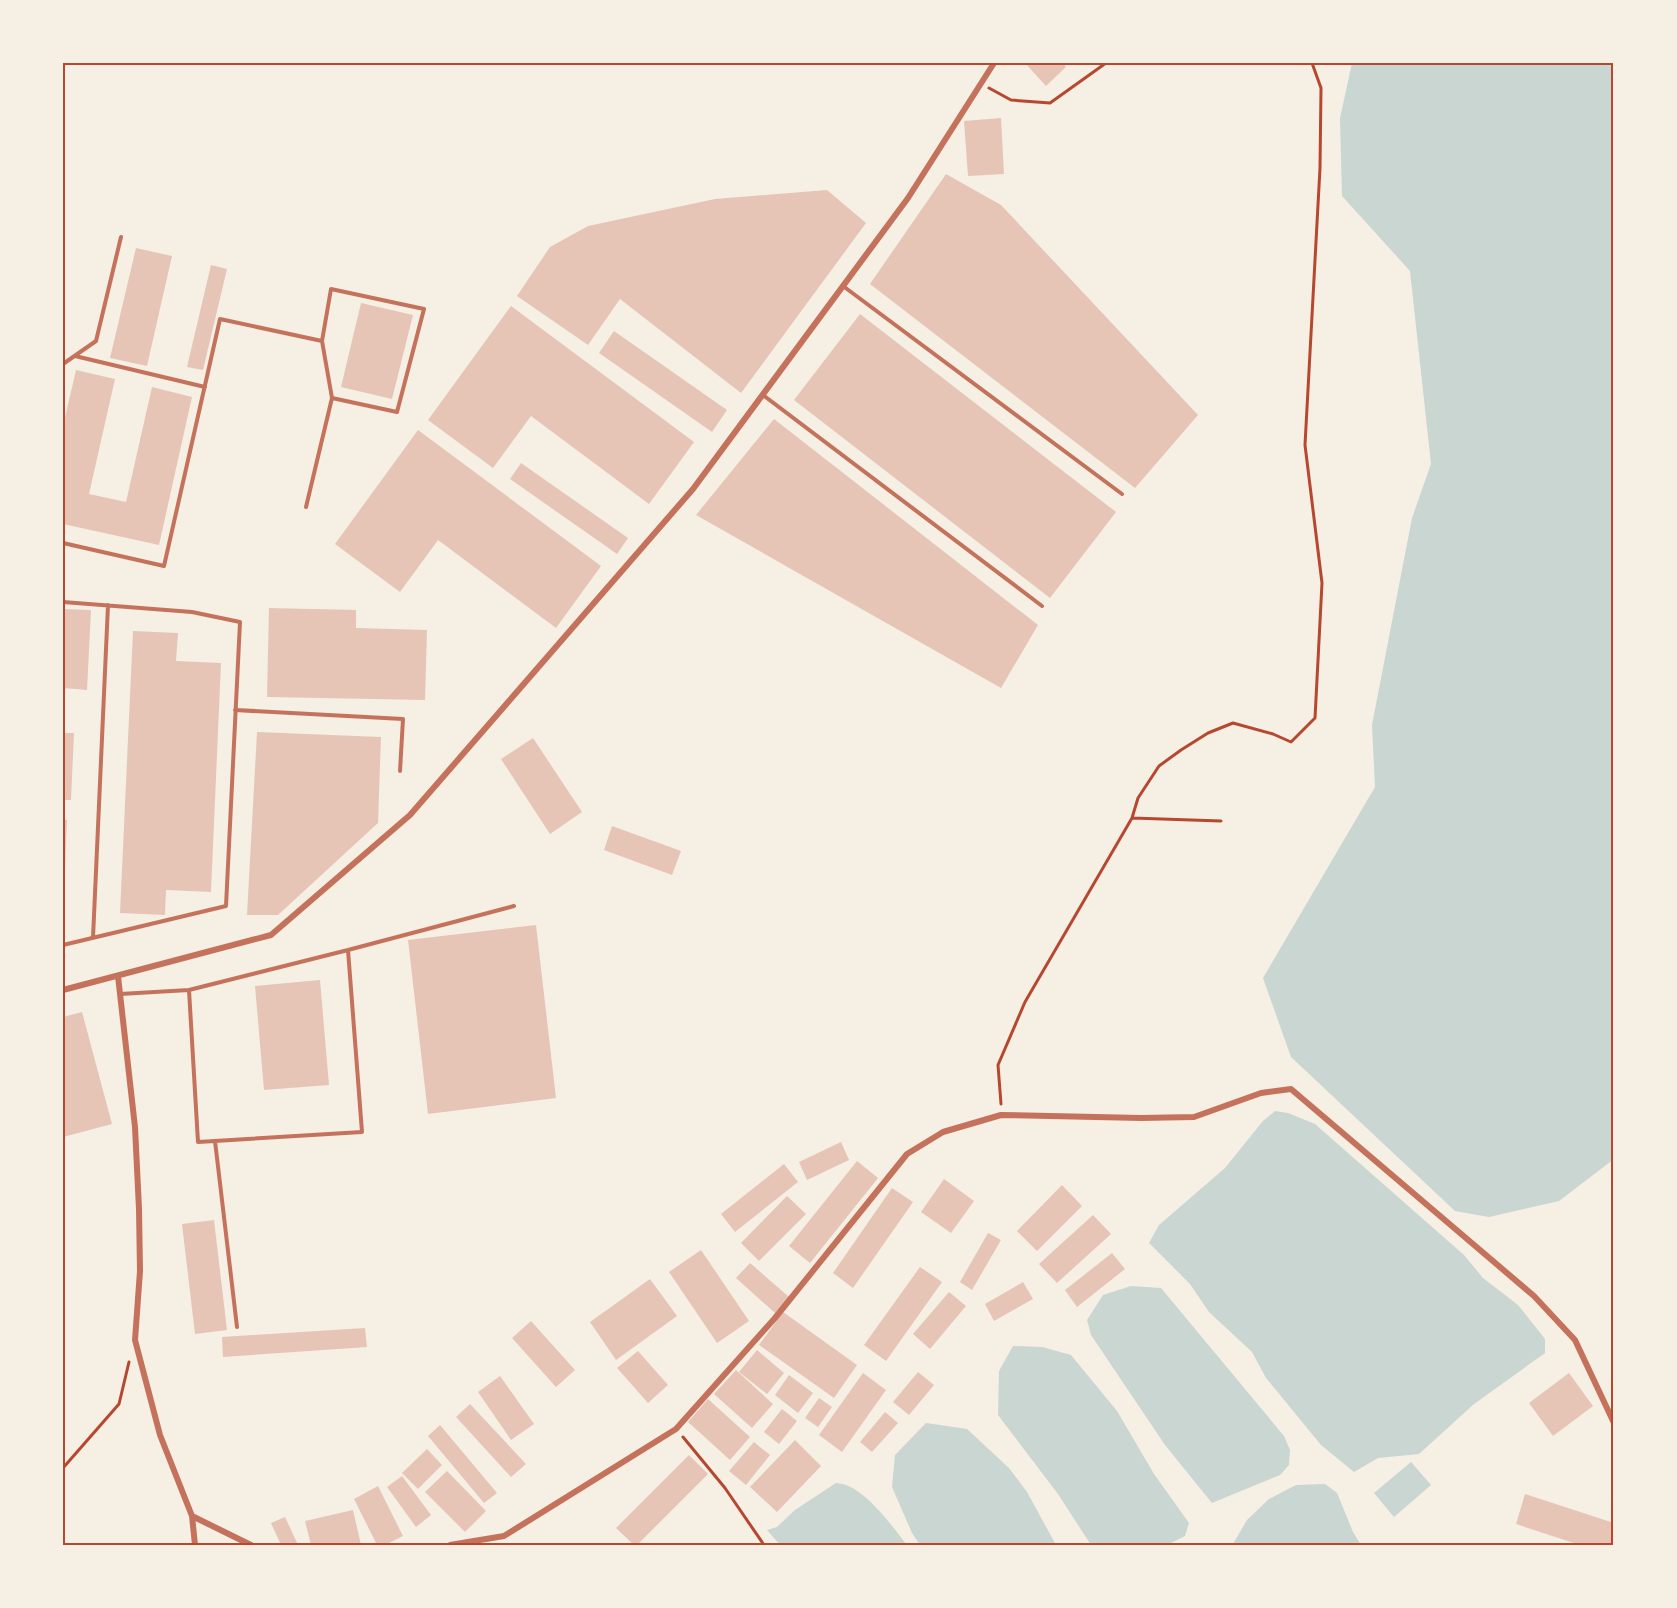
<svg xmlns="http://www.w3.org/2000/svg" width="1677" height="1608" viewBox="0 0 1677 1608" font-family="'Golos Text',sans-serif">
<style>
.water{fill:#c9d6d2}
.building{fill:#e6c5b7}
.lines{fill:none;stroke-linecap:round;stroke-linejoin:round}
.path{stroke:#b5482f;stroke-width:3}
.service{stroke:#c5725c;stroke-width:4}
.minor{stroke:#c5725c;stroke-width:6}
.neatline{fill:none;stroke:#b5482f;stroke-width:2}
</style>
<rect width="100%" height="100%" fill="#f6efe4"/>
<path class="water" d="M 1352,63 L 1614,63 L 1614,1159 L 1559,1201 L 1489,1217 L 1455,1211 L 1291,1057 L 1263,978 L 1375,787 L 1372,725 L 1412,518 L 1431,464 L 1410,271 L 1342,196 L 1340,118 Z
M 1275,1111 L 1288,1113 L 1315,1124 L 1464,1255 L 1483,1278 L 1518,1305 L 1545,1339 L 1545,1353 L 1474,1404 L 1419,1454 L 1378,1458 L 1354,1472 L 1321,1445 L 1266,1378 L 1252,1352 L 1209,1312 L 1190,1284 L 1149,1243 L 1159,1225 L 1225,1168 L 1263,1121 Z
M 1131,1286 L 1161,1288 L 1284,1436 L 1290,1450 L 1289,1465 L 1280,1475 L 1212,1503 L 1165,1445 L 1091,1335 L 1087,1320 L 1103,1295 Z
M 1013,1346 L 1042,1347 L 1071,1355 L 1117,1411 L 1154,1474 L 1189,1523 L 1185,1536 L 1167,1545 L 1091,1545 L 1058,1494 L 998,1415 L 999,1371 Z
M 926,1423 L 967,1429 L 1009,1468 L 1027,1492 L 1056,1545 L 920,1545 L 912,1533 L 892,1487 L 895,1455 Z
M 1411,1462 L 1431,1485 L 1394,1517 L 1374,1493 Z
M 836,1483 C 863,1484 891,1525 907,1545 L 780,1545 L 767,1530 L 777,1527 L 795,1510 Z
M 1325,1484 L 1337,1493 L 1353,1532 L 1361,1545 L 1234,1545 L 1233,1544 L 1247,1520 L 1269,1499 L 1296,1485 Z"/>
<path class="building" d="M 1025,63 L 1063,63 L 1066,67 L 1046,86 Z
M 1001,118 L 1004,174 L 968,176 L 964,121 Z
M 946,174 L 1001,205 L 1198,415 L 1135,488 L 870,284 Z
M 827,190 L 866,223 L 741,393 L 620,299 L 588,345 L 517,296 L 550,247 L 588,226 L 715,199 Z
M 136,248 L 172,256 L 147,366 L 110,358 Z
M 211,265 L 227,269 L 203,370 L 187,367 Z
M 361,303 L 413,315 L 392,399 L 341,387 Z
M 511,306 L 694,442 L 649,504 L 531,416 L 493,468 L 428,420 Z
M 860,314 L 1116,512 L 1050,598 L 794,400 Z
M 614,331 L 727,410 L 712,432 L 599,353 Z
M 76,370 L 115,379 L 89,494 L 126,502 L 152,387 L 192,397 L 159,545 L 63,524 L 63,426 Z
M 774,419 L 1038,625 L 1001,688 L 696,515 Z
M 418,430 L 601,566 L 556,628 L 438,540 L 400,592 L 335,544 Z
M 521,463 L 628,538 L 617,554 L 510,479 Z
M 269,608 L 356,610 L 356,628 L 427,630 L 425,700 L 267,697 Z
M 63,609 L 91,610 L 87,690 L 63,688 Z
M 133,631 L 178,633 L 176,661 L 221,663 L 211,892 L 166,890 L 165,915 L 120,913 Z
M 257,732 L 381,737 L 378,823 L 278,915 L 247,915 Z
M 63,733 L 74,733 L 71,800 L 63,800 Z
M 533,738 L 582,812 L 550,834 L 501,759 Z
M 63,819 L 67,820 L 65,869 L 63,869 Z
M 612,826 L 681,851 L 672,875 L 604,850 Z
M 536,925 L 556,1098 L 428,1114 L 408,940 Z
M 320,980 L 329,1085 L 264,1090 L 255,986 Z
M 82,1012 L 112,1124 L 63,1137 L 63,1017 Z
M 841,1142 L 849,1160 L 807,1180 L 799,1162 Z
M 857,1161 L 878,1178 L 810,1263 L 789,1246 Z
M 784,1164 L 798,1182 L 735,1232 L 721,1214 Z
M 944,1179 L 974,1201 L 951,1233 L 921,1212 Z
M 1062,1185 L 1082,1206 L 1037,1251 L 1017,1231 Z
M 892,1188 L 913,1202 L 853,1288 L 833,1273 Z
M 787,1196 L 806,1214 L 759,1261 L 741,1243 Z
M 1093,1215 L 1111,1234 L 1057,1283 L 1039,1264 Z
M 214,1220 L 227,1330 L 195,1334 L 182,1224 Z
M 988,1233 L 1001,1240 L 972,1290 L 960,1282 Z
M 701,1250 L 749,1321 L 717,1343 L 669,1272 Z
M 1112,1253 L 1125,1269 L 1077,1307 L 1065,1290 Z
M 750,1263 L 789,1297 L 775,1313 L 736,1278 Z
M 920,1267 L 942,1282 L 886,1361 L 864,1345 Z
M 650,1279 L 677,1316 L 616,1360 L 590,1322 Z
M 1023,1282 L 1033,1299 L 994,1321 L 985,1304 Z
M 949,1292 L 966,1306 L 930,1349 L 913,1334 Z
M 783,1312 L 857,1365 L 834,1398 L 759,1345 Z
M 531,1321 L 575,1370 L 556,1387 L 512,1338 Z
M 365,1328 L 367,1347 L 223,1357 L 222,1337 Z
M 757,1350 L 784,1373 L 767,1394 L 739,1372 Z
M 638,1351 L 668,1385 L 648,1403 L 617,1368 Z
M 736,1370 L 773,1404 L 752,1428 L 714,1394 Z
M 918,1372 L 934,1385 L 909,1415 L 893,1402 Z
M 863,1373 L 886,1390 L 842,1452 L 819,1435 Z
M 1569,1373 L 1593,1406 L 1553,1436 L 1529,1403 Z
M 789,1375 L 813,1393 L 798,1413 L 775,1395 Z
M 500,1376 L 534,1424 L 511,1440 L 478,1392 Z
M 819,1398 L 832,1407 L 818,1427 L 805,1418 Z
M 708,1399 L 750,1437 L 730,1460 L 688,1422 Z
M 470,1404 L 526,1464 L 511,1477 L 456,1417 Z
M 782,1409 L 797,1421 L 779,1444 L 764,1432 Z
M 885,1412 L 898,1423 L 872,1452 L 860,1442 Z
M 440,1425 L 497,1493 L 484,1503 L 428,1436 Z
M 795,1440 L 821,1466 L 777,1512 L 750,1487 Z
M 754,1442 L 770,1455 L 746,1485 L 729,1471 Z
M 427,1449 L 442,1465 L 418,1489 L 402,1473 Z
M 689,1455 L 708,1474 L 637,1545 L 634,1545 L 616,1528 Z
M 447,1471 L 486,1511 L 465,1532 L 425,1492 Z
M 402,1476 L 431,1515 L 416,1527 L 387,1487 Z
M 378,1486 L 403,1536 L 385,1545 L 377,1545 L 354,1499 Z
M 1525,1494 L 1614,1523 L 1614,1545 L 1580,1545 L 1516,1524 Z
M 353,1510 L 361,1545 L 311,1545 L 305,1521 Z
M 285,1517 L 298,1545 L 281,1545 L 271,1523 Z"/>
<g class="lines">
<path class="path" d="M 989,88 L 1011,100 L 1050,103 L 1106,63
M 1132,818 L 1138,798 L 1159,766 L 1181,750 L 1208,733 L 1233,723 L 1273,734 L 1291,742 L 1315,718 L 1322,583 L 1305,445 L 1320,168 L 1321,88 L 1312,63
M 1001,1104 L 998,1065 L 1025,1002 L 1132,818 L 1221,821
M 683,1437 L 725,1488 L 764,1545
M 63,1468 L 119,1404 L 129,1362"/>
<path class="service" d="M 843,286 L 1122,494
M 75,356 L 205,387
M 63,364 L 96,341 L 121,237
M 763,395 L 1042,606
M 306,507 L 332,398 L 322,341
M 63,543 L 164,566 L 220,319 L 322,341 L 331,289 L 424,309 L 397,412 L 332,398
M 63,602 L 192,612 L 240,622 L 226,906 L 63,945
M 235,710 L 403,719 L 400,771
M 93,938 L 108,605
M 348,950 L 514,906
M 120,994 L 189,990 L 198,1142 L 362,1132 L 348,950 L 189,990
M 215,1141 L 237,1327"/>
<path class="minor" d="M 118,976 L 135,1127 L 139,1209 L 140,1271 L 135,1340 L 160,1435 L 192,1516 L 251,1545
M 63,990 L 271,935 L 410,815 L 693,489 L 908,198 L 994,63
M 192,1516 L 195,1545
M 450,1545 L 504,1536 L 676,1429 L 775,1318 L 907,1154 L 943,1132 L 1001,1115 L 1141,1118 L 1194,1117 L 1261,1093 L 1291,1089 L 1534,1296 L 1575,1340 L 1614,1423"/>
</g>
<rect width="1677" height="1608" fill="none" stroke="#f6efe4" stroke-width="129"/>
<rect x="64" y="64" width="1548" height="1480" class="neatline"/>
</svg>
